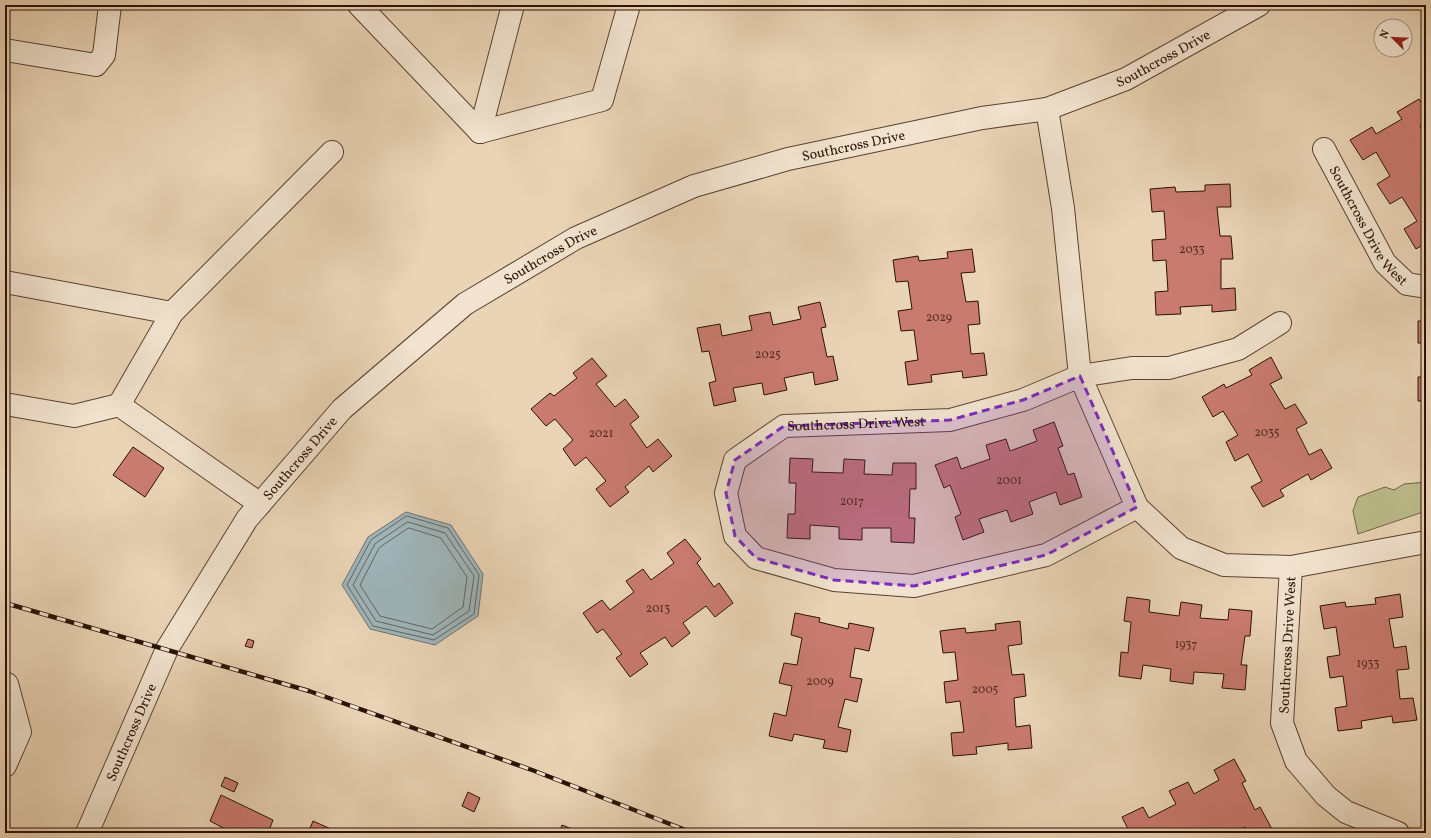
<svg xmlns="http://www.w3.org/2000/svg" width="1431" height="838" viewBox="0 0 1431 838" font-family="Vollkorn,serif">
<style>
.green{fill:#bbbb8a;stroke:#746648}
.water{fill:#9eb5ba;stroke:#707372}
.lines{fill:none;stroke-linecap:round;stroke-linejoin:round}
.shore{stroke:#656360;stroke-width:1}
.building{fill:#c97b6f;stroke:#2c1105}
.minor-casing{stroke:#5b4231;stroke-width:24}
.minor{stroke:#f1e3cf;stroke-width:22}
.rail-casing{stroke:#2c1105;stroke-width:4.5}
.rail{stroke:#f1e3cf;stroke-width:3;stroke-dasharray:9;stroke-linecap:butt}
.marked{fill:#7b2cbf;fill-opacity:0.2;stroke:#7b2cbf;stroke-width:3;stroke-dasharray:8 5;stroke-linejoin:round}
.labels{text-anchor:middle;stroke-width:4;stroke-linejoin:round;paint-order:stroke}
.number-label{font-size:12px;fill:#532c20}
.street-label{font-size:14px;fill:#2c1105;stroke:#f1e3cf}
</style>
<rect width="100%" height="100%" fill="#e9d4b5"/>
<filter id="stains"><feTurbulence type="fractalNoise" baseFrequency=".005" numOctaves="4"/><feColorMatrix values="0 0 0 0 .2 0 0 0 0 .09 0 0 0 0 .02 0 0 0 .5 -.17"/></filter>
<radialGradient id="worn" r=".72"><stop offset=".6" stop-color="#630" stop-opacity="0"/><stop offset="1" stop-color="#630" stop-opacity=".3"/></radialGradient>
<path class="green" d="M 1426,482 L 1426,511 L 1358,534 L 1353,511 L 1358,497 L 1385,487 L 1394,490 L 1404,484 Z"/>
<path class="water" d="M 406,512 L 451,525 L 483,574 L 478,616 L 435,645 L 370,629 L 342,585 L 368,537 Z"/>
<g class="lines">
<path class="shore" d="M 407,516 L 448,528 L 479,575 L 474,614 L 434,640 L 373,626 L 347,585 L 371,540 Z
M 408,522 L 445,533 L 474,576 L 469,611 L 433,635 L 376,621 L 353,585 L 375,544 Z
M 409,528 L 441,538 L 467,577 L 463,607 L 432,629 L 380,616 L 360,585 L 379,548 Z"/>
</g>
<path class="building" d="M 1419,99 L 1426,111 L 1426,122 L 1420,126 L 1426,136 L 1426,243 L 1416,249 L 1404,229 L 1417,221 L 1402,197 L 1390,204 L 1377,184 L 1390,176 L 1376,152 L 1363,160 L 1350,140 L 1372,127 L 1376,134 L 1402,119 L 1397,112 Z
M 1230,184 L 1231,207 L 1217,207 L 1220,236 L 1231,236 L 1233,259 L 1221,259 L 1221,289 L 1235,288 L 1236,310 L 1212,312 L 1212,305 L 1180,307 L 1181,314 L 1156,315 L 1155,292 L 1168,291 L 1166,260 L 1153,261 L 1152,240 L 1166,239 L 1164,211 L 1152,212 L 1150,189 L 1175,187 L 1176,192 L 1205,191 L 1205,185 Z
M 972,249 L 975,272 L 961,273 L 966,302 L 978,301 L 980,324 L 968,325 L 971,354 L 984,353 L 987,375 L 963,378 L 962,371 L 931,375 L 932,382 L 908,385 L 905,362 L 918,360 L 914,330 L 901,331 L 898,311 L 912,309 L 908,281 L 896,282 L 893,260 L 918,256 L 919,261 L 948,258 L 947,252 Z
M 820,302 L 826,327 L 821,328 L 827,357 L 833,356 L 838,380 L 815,385 L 813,372 L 784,378 L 787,390 L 764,395 L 762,383 L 733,388 L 736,401 L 714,406 L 709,383 L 716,381 L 709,351 L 702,352 L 697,328 L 720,324 L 722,336 L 752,330 L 749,316 L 770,312 L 773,325 L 801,319 L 798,307 Z
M 1418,321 L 1426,321 L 1426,343 L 1418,343 Z
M 1271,357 L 1282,378 L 1270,384 L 1285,409 L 1295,404 L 1307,423 L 1296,429 L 1309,455 L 1321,449 L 1332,468 L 1311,480 L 1308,474 L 1280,490 L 1284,496 L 1263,507 L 1251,487 L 1262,481 L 1248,454 L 1235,461 L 1226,442 L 1238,435 L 1223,411 L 1213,417 L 1202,397 L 1224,384 L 1226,388 L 1252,375 L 1249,370 Z
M 592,358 L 607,376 L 596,384 L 615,407 L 625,399 L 639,417 L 630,424 L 647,448 L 658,439 L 672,456 L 653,472 L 649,466 L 625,487 L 629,492 L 610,507 L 596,489 L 606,481 L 586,457 L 575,466 L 563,449 L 573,440 L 555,419 L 546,426 L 531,409 L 550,393 L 554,396 L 577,378 L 573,373 Z
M 1418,377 L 1426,377 L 1426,401 L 1418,401 Z
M 1054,422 L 1063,446 L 1058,448 L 1068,475 L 1074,473 L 1082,497 L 1060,505 L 1056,492 L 1029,502 L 1033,514 L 1011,522 L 1007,510 L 979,519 L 984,532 L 963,540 L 955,517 L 961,514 L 950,485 L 944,488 L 935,465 L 957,457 L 961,469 L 990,459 L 986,445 L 1006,439 L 1010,451 L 1037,441 L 1033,430 Z
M 133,447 L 164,468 L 145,497 L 113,475 Z
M 790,458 L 813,459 L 812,472 L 843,473 L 844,459 L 865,460 L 864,474 L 892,475 L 893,463 L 916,463 L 916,489 L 910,489 L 909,518 L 915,518 L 914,543 L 891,542 L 891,528 L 862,528 L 862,540 L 839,539 L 839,527 L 810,525 L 810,539 L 787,538 L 788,514 L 795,514 L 796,483 L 789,483 Z
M 685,539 L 701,559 L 697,563 L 714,587 L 719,583 L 733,603 L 715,617 L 706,606 L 683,623 L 690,633 L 672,647 L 665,637 L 640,653 L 648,664 L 630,677 L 616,658 L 622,654 L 603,629 L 597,633 L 583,613 L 602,600 L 610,610 L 634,592 L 626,581 L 643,569 L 651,580 L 674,563 L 667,553 Z
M 1400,594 L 1403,617 L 1389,619 L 1394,648 L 1406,646 L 1409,669 L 1397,670 L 1400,699 L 1413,698 L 1417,720 L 1393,723 L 1392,716 L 1361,721 L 1362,728 L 1338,731 L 1335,708 L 1347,706 L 1343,676 L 1330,678 L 1327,657 L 1340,655 L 1336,627 L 1324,629 L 1320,606 L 1345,602 L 1346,607 L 1376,604 L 1375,598 Z
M 1127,597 L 1150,600 L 1149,612 L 1179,616 L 1181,602 L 1202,605 L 1200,618 L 1228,620 L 1229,609 L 1252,611 L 1250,636 L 1245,636 L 1241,665 L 1247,665 L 1245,690 L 1222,688 L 1224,674 L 1194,672 L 1193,684 L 1170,681 L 1171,669 L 1143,665 L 1141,679 L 1119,676 L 1121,652 L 1128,653 L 1131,622 L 1124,621 Z
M 795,613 L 820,618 L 819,622 L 848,629 L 849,623 L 874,628 L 869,651 L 855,648 L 850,677 L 862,679 L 857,702 L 845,699 L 838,727 L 851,730 L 847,752 L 823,748 L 825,740 L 794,734 L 792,741 L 769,736 L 774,713 L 786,716 L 792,686 L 779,683 L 784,663 L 797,665 L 802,638 L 791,635 Z
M 1020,621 L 1022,644 L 1008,646 L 1012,675 L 1024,674 L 1026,696 L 1014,698 L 1016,727 L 1030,725 L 1032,748 L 1008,750 L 1008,743 L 976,747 L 977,754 L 953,756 L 951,733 L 964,732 L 960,701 L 946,703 L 944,682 L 958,680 L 955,652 L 943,653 L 940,631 L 965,628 L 966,633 L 996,630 L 995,624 Z
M 248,639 L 254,641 L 252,648 L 245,646 Z
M 1234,759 L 1246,781 L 1242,783 L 1255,810 L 1260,807 L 1272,829 L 1264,833 L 1248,833 L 1245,827 L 1235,833 L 1130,833 L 1122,817 L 1143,807 L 1149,818 L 1176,804 L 1169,791 L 1188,782 L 1194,794 L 1219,780 L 1214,770 Z
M 225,777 L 238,783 L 234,792 L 221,786 Z
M 468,792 L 480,798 L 474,812 L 462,806 Z
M 221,795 L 273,820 L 268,833 L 233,833 L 210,821 Z
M 313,821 L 340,833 L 308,833 Z
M 562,825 L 572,829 L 571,833 L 559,833 Z"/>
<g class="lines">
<defs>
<g id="minor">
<path d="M 359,5 L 480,132"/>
<path d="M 5,50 L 96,65 L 104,55 L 110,5"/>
<path d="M 1047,109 L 1063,208 L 1080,376 L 1137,507 L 1181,548 L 1224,565 L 1291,567 L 1426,542"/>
<path d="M 480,132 L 602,100 L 629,5"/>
<path d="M 480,132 L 513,5"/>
<path id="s1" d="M 1324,149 L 1385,263 L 1407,284 L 1426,287"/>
<path d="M 5,282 L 172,313"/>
<path d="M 5,404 L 74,416 L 119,405 L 172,313 L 332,152"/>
<path d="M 119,405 L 260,504"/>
<path id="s2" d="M 1137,507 L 1046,555 L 914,586 L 834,580 L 756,558 L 735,536 L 726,493 L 735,460 L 784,426 L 950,420 L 1023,400 L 1080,376 L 1132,368 L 1169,368 L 1238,349 L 1280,323"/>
<path d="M 1291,567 L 1282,723 L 1296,761 L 1326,796 L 1346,812 L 1398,833"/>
<path d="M 5,684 L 7,684 L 20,732 L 5,766"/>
<path id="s3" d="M 87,833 L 167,649 L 247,519 L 342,409 L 465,304 L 576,238 L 694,186 L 788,159 L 982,118 L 1047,109 L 1126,79 L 1259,5"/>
</g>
</defs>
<use href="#minor" class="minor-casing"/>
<use href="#minor" class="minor"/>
<defs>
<path id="rail" d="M 5,603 L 309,691 L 532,770 L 693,833"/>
</defs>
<use href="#rail" class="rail-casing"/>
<use href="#rail" class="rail"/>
</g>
<path class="marked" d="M 1080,376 L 1137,507 L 1046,555 L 914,586 L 834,580 L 756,558 L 735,536 L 726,493 L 735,460 L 784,426 L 950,420 L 1023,400 Z"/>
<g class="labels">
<g class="number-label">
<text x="1192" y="253">2033</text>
<text x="939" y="321">2029</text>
<text x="768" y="358">2025</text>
<text x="1267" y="436">2035</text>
<text x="601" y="437">2021</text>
<text x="1009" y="484">2001</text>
<text x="852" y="505">2017</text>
<text x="658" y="612">2013</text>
<text x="1186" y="648">1937</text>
<text x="1368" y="667">1933</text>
<text x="820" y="685">2009</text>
<text x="985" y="693">2005</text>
</g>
<g class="street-label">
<text dy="5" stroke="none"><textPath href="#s3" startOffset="1407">Southcross Drive</textPath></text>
<text dy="5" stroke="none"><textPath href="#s3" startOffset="1083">Southcross Drive</textPath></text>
<text dy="5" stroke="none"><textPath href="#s1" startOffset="89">Southcross Drive West</textPath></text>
<text dy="5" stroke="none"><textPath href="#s3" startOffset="759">Southcross Drive</textPath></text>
<text dy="5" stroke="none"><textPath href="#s2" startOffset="640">Southcross Drive West</textPath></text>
<text dy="5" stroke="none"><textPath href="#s3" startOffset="434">Southcross Drive</textPath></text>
<text transform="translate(1287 645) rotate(-87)" y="5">Southcross Drive West</text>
<text dy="5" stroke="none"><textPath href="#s3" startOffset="110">Southcross Drive</textPath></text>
</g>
</g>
<rect width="1431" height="838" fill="none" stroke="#e9d4b5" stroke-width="20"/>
<rect x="6" y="6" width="1419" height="826" fill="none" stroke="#2c1105" stroke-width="2"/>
<rect x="10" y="10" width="1411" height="818" fill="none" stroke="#2c1105"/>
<g transform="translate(1393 38) rotate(294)"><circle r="19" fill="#f1e3cf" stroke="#a28f7e"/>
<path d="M0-3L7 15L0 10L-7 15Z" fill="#8f2418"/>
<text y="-6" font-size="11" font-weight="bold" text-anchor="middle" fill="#2c1105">N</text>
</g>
<rect width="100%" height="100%" filter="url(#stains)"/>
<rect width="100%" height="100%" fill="url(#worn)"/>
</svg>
